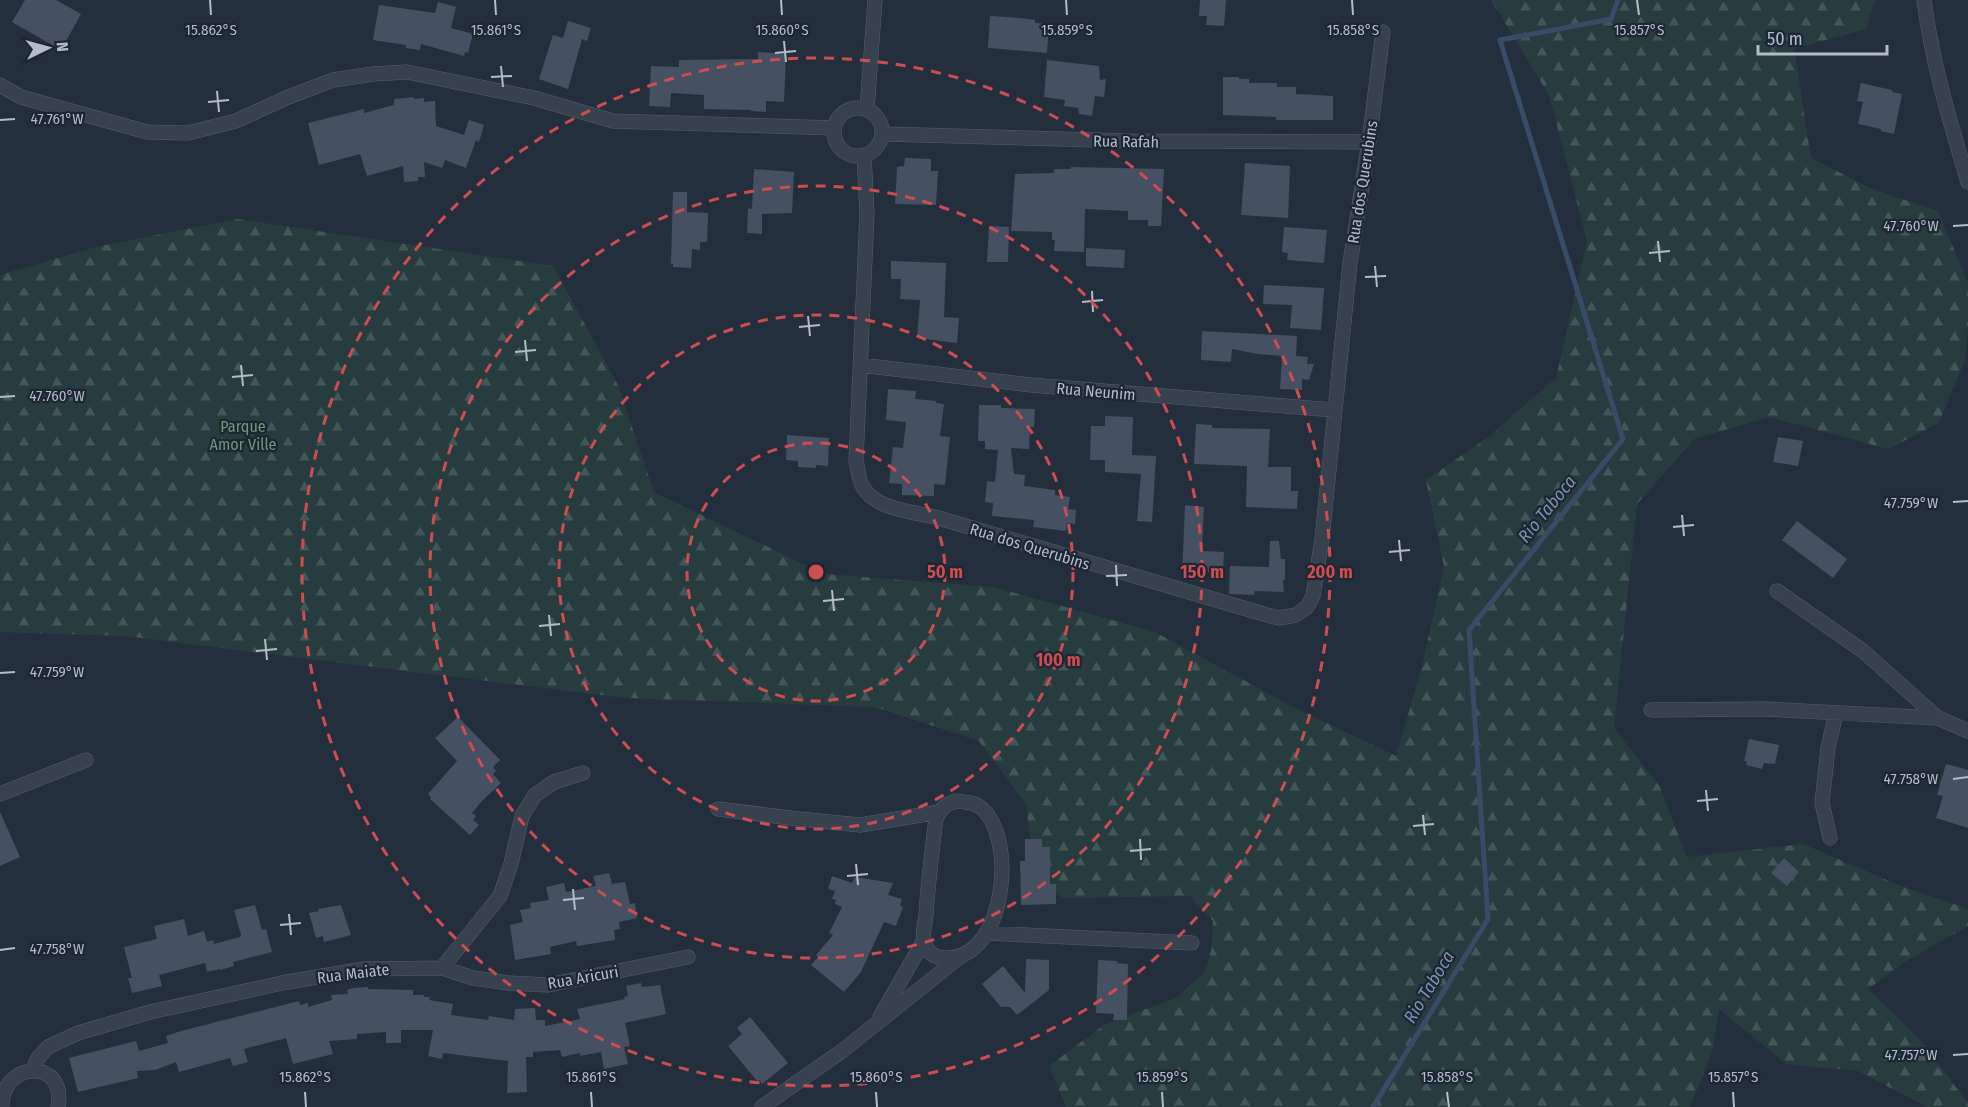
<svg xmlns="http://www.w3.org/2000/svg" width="1968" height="1107" viewBox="0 0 1968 1107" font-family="'Fira Sans Condensed',sans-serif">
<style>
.forest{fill:url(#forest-firs)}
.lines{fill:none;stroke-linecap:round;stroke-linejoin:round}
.stream{stroke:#394c67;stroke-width:5}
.building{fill:#455162}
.minor-casing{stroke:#565f6c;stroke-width:15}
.minor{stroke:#38414e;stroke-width:14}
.ticks{fill:none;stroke:#b4bcc9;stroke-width:2}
.ring{fill:none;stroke:#ce4d50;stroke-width:3;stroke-dasharray:10 8}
.labels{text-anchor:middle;stroke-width:4.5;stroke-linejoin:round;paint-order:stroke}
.street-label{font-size:16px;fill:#b4bcc9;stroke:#1d2633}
.park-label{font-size:16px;fill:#6b9a76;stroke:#1d2633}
.water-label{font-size:18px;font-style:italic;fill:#7c92b1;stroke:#1d2633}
.ticks-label{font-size:15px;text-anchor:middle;fill:#b4bcc9;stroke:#1d2633;stroke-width:4.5;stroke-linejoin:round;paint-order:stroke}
.centre{fill:#ce4d50;stroke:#1d2633;stroke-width:3}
.ring-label{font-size:18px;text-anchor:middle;font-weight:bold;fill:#ce4d50;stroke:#1d2633;stroke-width:4.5;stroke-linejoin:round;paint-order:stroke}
</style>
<defs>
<pattern id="forest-firs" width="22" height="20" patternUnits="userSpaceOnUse" patternTransform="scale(1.5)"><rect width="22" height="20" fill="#263c3f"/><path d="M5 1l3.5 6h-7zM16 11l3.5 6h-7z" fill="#435659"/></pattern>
</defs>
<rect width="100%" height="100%" fill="#242f3e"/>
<path class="forest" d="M 1491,0 L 1875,0 L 1866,29 L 1794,49 L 1811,158 L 1870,188 L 1938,211 L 1968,283 L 1968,328 L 1965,360 L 1939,423 L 1888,449 L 1770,417 L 1694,439 L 1637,504 L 1614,728 L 1660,787 L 1687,857 L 1803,844 L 1901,886 L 1968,909 L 1968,926 L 1906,961 L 1868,989 L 1921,1041 L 1968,1103 L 1968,1107 L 1927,1107 L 1858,1071 L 1786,1064 L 1719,1009 L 1713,1049 L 1690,1107 L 1066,1107 L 1049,1066 L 1104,1025 L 1175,998 L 1205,972 L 1212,947 L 1213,921 L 1190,896 L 1063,898 L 1034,871 L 1026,804 L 979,741 L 875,707 L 625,698 L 126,636 L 0,632 L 0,275 L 96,247 L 238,219 L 553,266 L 618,385 L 654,492 L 824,574 L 994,587 L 1155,632 L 1295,708 L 1396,756 L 1422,666 L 1444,566 L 1426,480 L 1487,438 L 1556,378 L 1587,241 L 1549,95 Z"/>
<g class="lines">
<path class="stream" d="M 1373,1107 L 1488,919 L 1469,630 L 1623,439 L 1500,40 L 1611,19 L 1618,0"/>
</g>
<path class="building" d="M 25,0 L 56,0 L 81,14 L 61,50 L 12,22 Z
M 1200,0 L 1226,0 L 1224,26 L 1206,25 L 1207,16 L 1199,16 Z
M 438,2 L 456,7 L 451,28 L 473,34 L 468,53 L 465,52 L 464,56 L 421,44 L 420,50 L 406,48 L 406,45 L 373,40 L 379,5 L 435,13 Z
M 990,16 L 1021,18 L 1035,20 L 1035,23 L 1049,24 L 1047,53 L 988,48 Z
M 568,21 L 591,28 L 587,41 L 582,39 L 568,89 L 539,79 L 553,35 L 563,38 Z
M 758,52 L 786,54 L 784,102 L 766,101 L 766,112 L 751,111 L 751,110 L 704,109 L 704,95 L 671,93 L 670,107 L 649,106 L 651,66 L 679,67 L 679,60 L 758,59 Z
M 1047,60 L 1099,66 L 1100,80 L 1106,79 L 1104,97 L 1095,96 L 1092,116 L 1079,114 L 1078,108 L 1064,106 L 1065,100 L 1044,97 Z
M 1223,77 L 1239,77 L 1239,79 L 1249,79 L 1249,83 L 1277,83 L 1277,87 L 1296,87 L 1296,94 L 1333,96 L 1333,120 L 1276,120 L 1276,117 L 1223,115 Z
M 1861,83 L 1892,90 L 1892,92 L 1902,94 L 1894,134 L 1881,131 L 1881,129 L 1858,124 L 1863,102 L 1857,101 Z
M 414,97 L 414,99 L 424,98 L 424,102 L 435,101 L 436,126 L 464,135 L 469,120 L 484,125 L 479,142 L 476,140 L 466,168 L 445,160 L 442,168 L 424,162 L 425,177 L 418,177 L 418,181 L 404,182 L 403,166 L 367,176 L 360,154 L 319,165 L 308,123 L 364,109 L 364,113 L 394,105 L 394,99 Z
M 905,158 L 931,159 L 931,171 L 938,171 L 936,205 L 895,204 L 897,167 L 904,166 Z
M 1245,163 L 1290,166 L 1288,218 L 1241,215 Z
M 1071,167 L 1164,169 L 1161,226 L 1148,226 L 1148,220 L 1128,220 L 1128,211 L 1085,209 L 1084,252 L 1054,251 L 1055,240 L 1052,240 L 1052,232 L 1011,231 L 1015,174 L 1054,173 L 1054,169 L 1071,169 Z
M 754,169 L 794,172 L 792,213 L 762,214 L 762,234 L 747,233 L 748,208 L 752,209 Z
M 673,192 L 687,192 L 687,212 L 708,213 L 707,242 L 700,242 L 700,250 L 692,249 L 691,268 L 673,267 L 673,264 L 671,264 Z
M 989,226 L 1009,227 L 1008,262 L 987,262 Z
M 1284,227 L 1327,230 L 1324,263 L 1287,260 L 1288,253 L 1282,252 Z
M 1086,248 L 1125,250 L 1124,268 L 1086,266 Z
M 891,261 L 946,263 L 944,317 L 959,318 L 957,343 L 917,338 L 920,300 L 900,299 L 901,279 L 891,279 Z
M 1264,285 L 1324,288 L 1321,330 L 1290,328 L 1292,305 L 1263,304 Z
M 1202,331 L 1297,336 L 1296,356 L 1308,357 L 1307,364 L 1314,364 L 1309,380 L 1302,379 L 1302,390 L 1280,389 L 1282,356 L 1258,354 L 1232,349 L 1231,362 L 1201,360 Z
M 888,389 L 916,391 L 915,399 L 936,401 L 936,403 L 944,404 L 940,436 L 950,437 L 945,485 L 934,484 L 934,496 L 902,495 L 902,484 L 889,483 L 893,447 L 903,448 L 906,422 L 886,420 Z
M 979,405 L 1001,405 L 1001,408 L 1035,409 L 1034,427 L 1030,427 L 1029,449 L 1011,448 L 1014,474 L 1025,475 L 1024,486 L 1055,490 L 1055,495 L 1070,497 L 1068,509 L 1076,510 L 1075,524 L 1067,523 L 1066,531 L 1033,527 L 1034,520 L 992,516 L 993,503 L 985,502 L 987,481 L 995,482 L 998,450 L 985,449 L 985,441 L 978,441 Z
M 1105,416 L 1133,417 L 1132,455 L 1156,456 L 1152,522 L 1137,521 L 1141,474 L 1105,472 L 1105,460 L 1090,460 L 1091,426 L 1105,426 Z
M 1196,424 L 1212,425 L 1212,428 L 1270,429 L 1268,467 L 1291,467 L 1291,491 L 1298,491 L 1297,509 L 1246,507 L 1247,466 L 1194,464 Z
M 787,435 L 829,438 L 828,466 L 816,465 L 816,468 L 798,467 L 798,461 L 786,460 Z
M 1778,437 L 1803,441 L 1798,466 L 1773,462 Z
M 1185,505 L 1204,507 L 1202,551 L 1224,552 L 1223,573 L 1202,572 L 1202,577 L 1182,576 Z
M 1797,521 L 1847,559 L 1833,578 L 1782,540 Z
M 1270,541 L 1279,541 L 1281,559 L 1285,559 L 1285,580 L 1283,580 L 1284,592 L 1255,591 L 1254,595 L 1229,594 L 1230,566 L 1269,567 Z
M 458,717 L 500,760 L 493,767 L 496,771 L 493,774 L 501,783 L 482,801 L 472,813 L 476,816 L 473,820 L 479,825 L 470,835 L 430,799 L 431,798 L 428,794 L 457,761 L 435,738 Z
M 1749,739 L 1779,745 L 1775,764 L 1764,763 L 1762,769 L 1746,765 L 1747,761 L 1744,761 Z
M 1946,764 L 1968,770 L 1968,828 L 1936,818 L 1943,796 L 1937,795 Z
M 0,812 L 20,857 L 0,866 Z
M 1025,839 L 1042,839 L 1042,847 L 1050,847 L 1050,884 L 1056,884 L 1056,904 L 1021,905 L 1020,861 L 1025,861 Z
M 1784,858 L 1799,872 L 1787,886 L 1771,873 Z
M 609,873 L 612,884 L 625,882 L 630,904 L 635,903 L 637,918 L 619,922 L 620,929 L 614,930 L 615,940 L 577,946 L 576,941 L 550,947 L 551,954 L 515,960 L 510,925 L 523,922 L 520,910 L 531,908 L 530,903 L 549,900 L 546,887 L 564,883 L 566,892 L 596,886 L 593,876 Z
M 832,876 L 852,883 L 855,877 L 893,883 L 888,895 L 902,899 L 900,906 L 903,907 L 896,926 L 884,922 L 861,972 L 844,992 L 811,965 L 818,957 L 816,955 L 833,935 L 829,933 L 842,907 L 835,904 L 836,900 L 832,899 L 835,891 L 828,889 Z
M 255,905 L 262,930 L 266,929 L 272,952 L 233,962 L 234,966 L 220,970 L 220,969 L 207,972 L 205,963 L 159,975 L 162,986 L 132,993 L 128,978 L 132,978 L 124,947 L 157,939 L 154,926 L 184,919 L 188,936 L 204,931 L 207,942 L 213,940 L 214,944 L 240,937 L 241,935 L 234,910 Z
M 341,905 L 351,935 L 324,942 L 323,936 L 316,938 L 309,913 L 319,911 L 318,909 Z
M 1026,959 L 1049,960 L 1049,990 L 1017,1015 L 1010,1007 L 1001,1007 L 982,984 L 1003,966 L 1025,993 Z
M 1098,960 L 1117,961 L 1117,963 L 1128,964 L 1127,1020 L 1113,1020 L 1114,1014 L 1096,1013 Z
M 641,983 L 642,987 L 660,985 L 666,1014 L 625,1023 L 630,1046 L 624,1047 L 628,1064 L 604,1069 L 601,1052 L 580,1056 L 580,1053 L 562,1057 L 560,1050 L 533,1052 L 533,1057 L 526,1057 L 527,1092 L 507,1093 L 508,1061 L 443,1053 L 442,1059 L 428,1056 L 433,1030 L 401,1030 L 401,1043 L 386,1043 L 386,1032 L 357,1034 L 357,1039 L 329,1041 L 333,1054 L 293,1064 L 286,1038 L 244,1049 L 248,1062 L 233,1066 L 230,1058 L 179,1072 L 176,1062 L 155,1070 L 137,1071 L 138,1078 L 78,1092 L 69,1058 L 136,1041 L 139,1051 L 168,1043 L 166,1036 L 181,1031 L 299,1001 L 300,1005 L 308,1003 L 308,1007 L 332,1000 L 331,995 L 348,994 L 347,990 L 353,988 L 368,987 L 368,989 L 413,990 L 413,995 L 424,995 L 424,997 L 430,997 L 429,1000 L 453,1004 L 451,1015 L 488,1020 L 489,1016 L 514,1020 L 515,1009 L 535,1008 L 536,1020 L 545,1020 L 545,1026 L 580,1019 L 577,1009 L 625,999 L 624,997 L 628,996 L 626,986 Z
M 750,1017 L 788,1063 L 762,1084 L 760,1080 L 758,1082 L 728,1046 L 742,1034 L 737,1028 Z"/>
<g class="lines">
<defs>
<path id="minor" d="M 1924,0 C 1932,62 1950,122 1968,182
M 0,85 L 21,97 L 147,132 L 188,133 L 236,121 L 286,98 L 333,80 L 373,74 L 407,72 L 534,98 L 613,121 L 834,128
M834 132a24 24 0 1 1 48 0a24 24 0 1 1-48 0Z
M 867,109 L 875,0
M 883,134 L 1130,141 L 1369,142
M 864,155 L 867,214 L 856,460 C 858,468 858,479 863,487 C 875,509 913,512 935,517 L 1267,615 L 1279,618 L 1296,615 L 1307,607 L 1313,596 L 1322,539 L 1350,263 L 1369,142 L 1383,32
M 860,365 L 1031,385 L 1334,410
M 1777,591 L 1863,651 L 1938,718 L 1968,731
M 1651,710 L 1765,709 L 1938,718
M 0,794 L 86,760
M 957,801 C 962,802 970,802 975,804 C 1019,825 1009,962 944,958 C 933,957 927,952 924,942 C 922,934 925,923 926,915 C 928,882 932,851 936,819 C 941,808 945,804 957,801 Z
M 718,809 L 799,819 L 860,825 L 939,812
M 1830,838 L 1822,803 L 1828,748 L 1836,713
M 986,933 L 1192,943
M 442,968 L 500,896 L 511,864 L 522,816 L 535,795 L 554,782 L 583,773
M 880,1017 L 924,940
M 33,1070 L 38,1058 L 48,1047 L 78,1033 L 150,1012 L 282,983 L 364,969 L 442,968 L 473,978 L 509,983 L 548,985 L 688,957
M 2,1107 C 0,1062 67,1056 58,1107
M 762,1107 L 842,1051 L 961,956"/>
</defs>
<use href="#minor" class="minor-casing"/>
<use href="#minor" class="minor"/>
</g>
<path class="ticks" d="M 210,0 L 211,15M 495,0 L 496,15M 781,0 L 782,15M 1066,0 L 1067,15M 1352,0 L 1353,15M 1637,0 L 1639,15M 784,41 L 786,62M 775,53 L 796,51M 501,66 L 503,87M 491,77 L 512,76M 217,91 L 219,112M 208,102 L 229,100M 0,120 L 15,119M 1953,226 L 1968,225M 1658,241 L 1660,262M 1649,253 L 1670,251M 1375,266 L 1377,287M 1365,277 L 1386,276M 1092,291 L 1093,312M 1082,302 L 1103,300M 808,316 L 810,336M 799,327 L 820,325M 525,340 L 527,361M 515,352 L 536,350M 241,365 L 243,386M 232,377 L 253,375M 0,397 L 15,396M 1953,502 L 1968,501M 1682,515 L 1684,536M 1673,527 L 1694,525M 1399,540 L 1401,561M 1389,552 L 1410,550M 1116,565 L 1117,586M 1106,576 L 1127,575M 832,590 L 834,611M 823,601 L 844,599M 549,615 L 551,636M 539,626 L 560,624M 265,639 L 267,660M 256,651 L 277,649M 0,673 L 15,672M 1953,779 L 1968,777M 1706,790 L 1708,811M 1697,801 L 1718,799M 1423,815 L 1425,835M 1413,826 L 1434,824M 1140,839 L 1141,860M 1130,851 L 1151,849M 856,864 L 858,885M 847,876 L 868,874M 573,889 L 575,910M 563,900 L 584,898M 289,914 L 291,935M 280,925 L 301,923M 0,950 L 15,948M 1953,1055 L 1968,1054M 305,1092 L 306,1107M 591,1092 L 592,1107M 876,1092 L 877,1107M 1162,1092 L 1163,1107M 1447,1092 L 1449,1107M 1733,1092 L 1734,1107"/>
<g class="ring">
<circle cx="816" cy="572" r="129"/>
<circle cx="816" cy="572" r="257"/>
<circle cx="816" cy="572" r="386"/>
<circle cx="816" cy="572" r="514"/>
</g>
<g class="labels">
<g class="street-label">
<text transform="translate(1126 141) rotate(1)" y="6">Rua Rafah</text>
<text transform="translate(1362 182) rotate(-81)" y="6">Rua dos Querubins</text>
<text transform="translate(1096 391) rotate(5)" y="6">Rua Neunim</text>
<text transform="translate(1030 546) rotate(17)" y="6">Rua dos Querubins</text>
<text transform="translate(353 973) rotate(-7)" y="6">Rua Maiate</text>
<text transform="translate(583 977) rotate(-10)" y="6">Rua Aricuri</text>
</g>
<g class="park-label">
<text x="243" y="432">Parque<tspan x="243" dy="18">Amor Ville</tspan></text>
</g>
<g class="water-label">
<text transform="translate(1547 509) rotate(-51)" y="6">Rio Taboca</text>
<text transform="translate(1429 987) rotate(-59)" y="6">Rio Taboca</text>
</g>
</g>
<g class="ticks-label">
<text x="211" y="35">15.862°S</text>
<text x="496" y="35">15.861°S</text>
<text x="782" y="35">15.860°S</text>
<text x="1067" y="35">15.859°S</text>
<text x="1353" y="35">15.858°S</text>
<text x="1639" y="35">15.857°S</text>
<text x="57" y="124">47.761°W</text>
<text x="1911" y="231">47.760°W</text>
<text x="57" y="401">47.760°W</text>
<text x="1911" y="508">47.759°W</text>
<text x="57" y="677">47.759°W</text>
<text x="1911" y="784">47.758°W</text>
<text x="57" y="954">47.758°W</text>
<text x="1911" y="1060">47.757°W</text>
<text x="305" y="1082">15.862°S</text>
<text x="591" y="1082">15.861°S</text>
<text x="876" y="1082">15.860°S</text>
<text x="1162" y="1082">15.859°S</text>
<text x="1447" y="1082">15.858°S</text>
<text x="1733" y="1082">15.857°S</text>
</g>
<circle cx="816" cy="572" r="9" class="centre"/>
<g class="ring-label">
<text x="945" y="578">50 m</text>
<text x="1202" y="578">150 m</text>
<text x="1330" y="578">200 m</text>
<text x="1058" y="666">100 m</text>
</g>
<g transform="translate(48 48) rotate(85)" stroke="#1d2633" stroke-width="4.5" paint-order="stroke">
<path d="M0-4.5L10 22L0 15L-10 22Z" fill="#b4bcc9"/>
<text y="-9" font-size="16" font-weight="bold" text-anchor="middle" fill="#b4bcc9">N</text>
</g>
<path d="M1758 45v9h129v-9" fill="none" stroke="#b4bcc9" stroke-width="3"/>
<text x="1767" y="45" font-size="18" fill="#b4bcc9" stroke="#1d2633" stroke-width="4.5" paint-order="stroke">50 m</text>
</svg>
